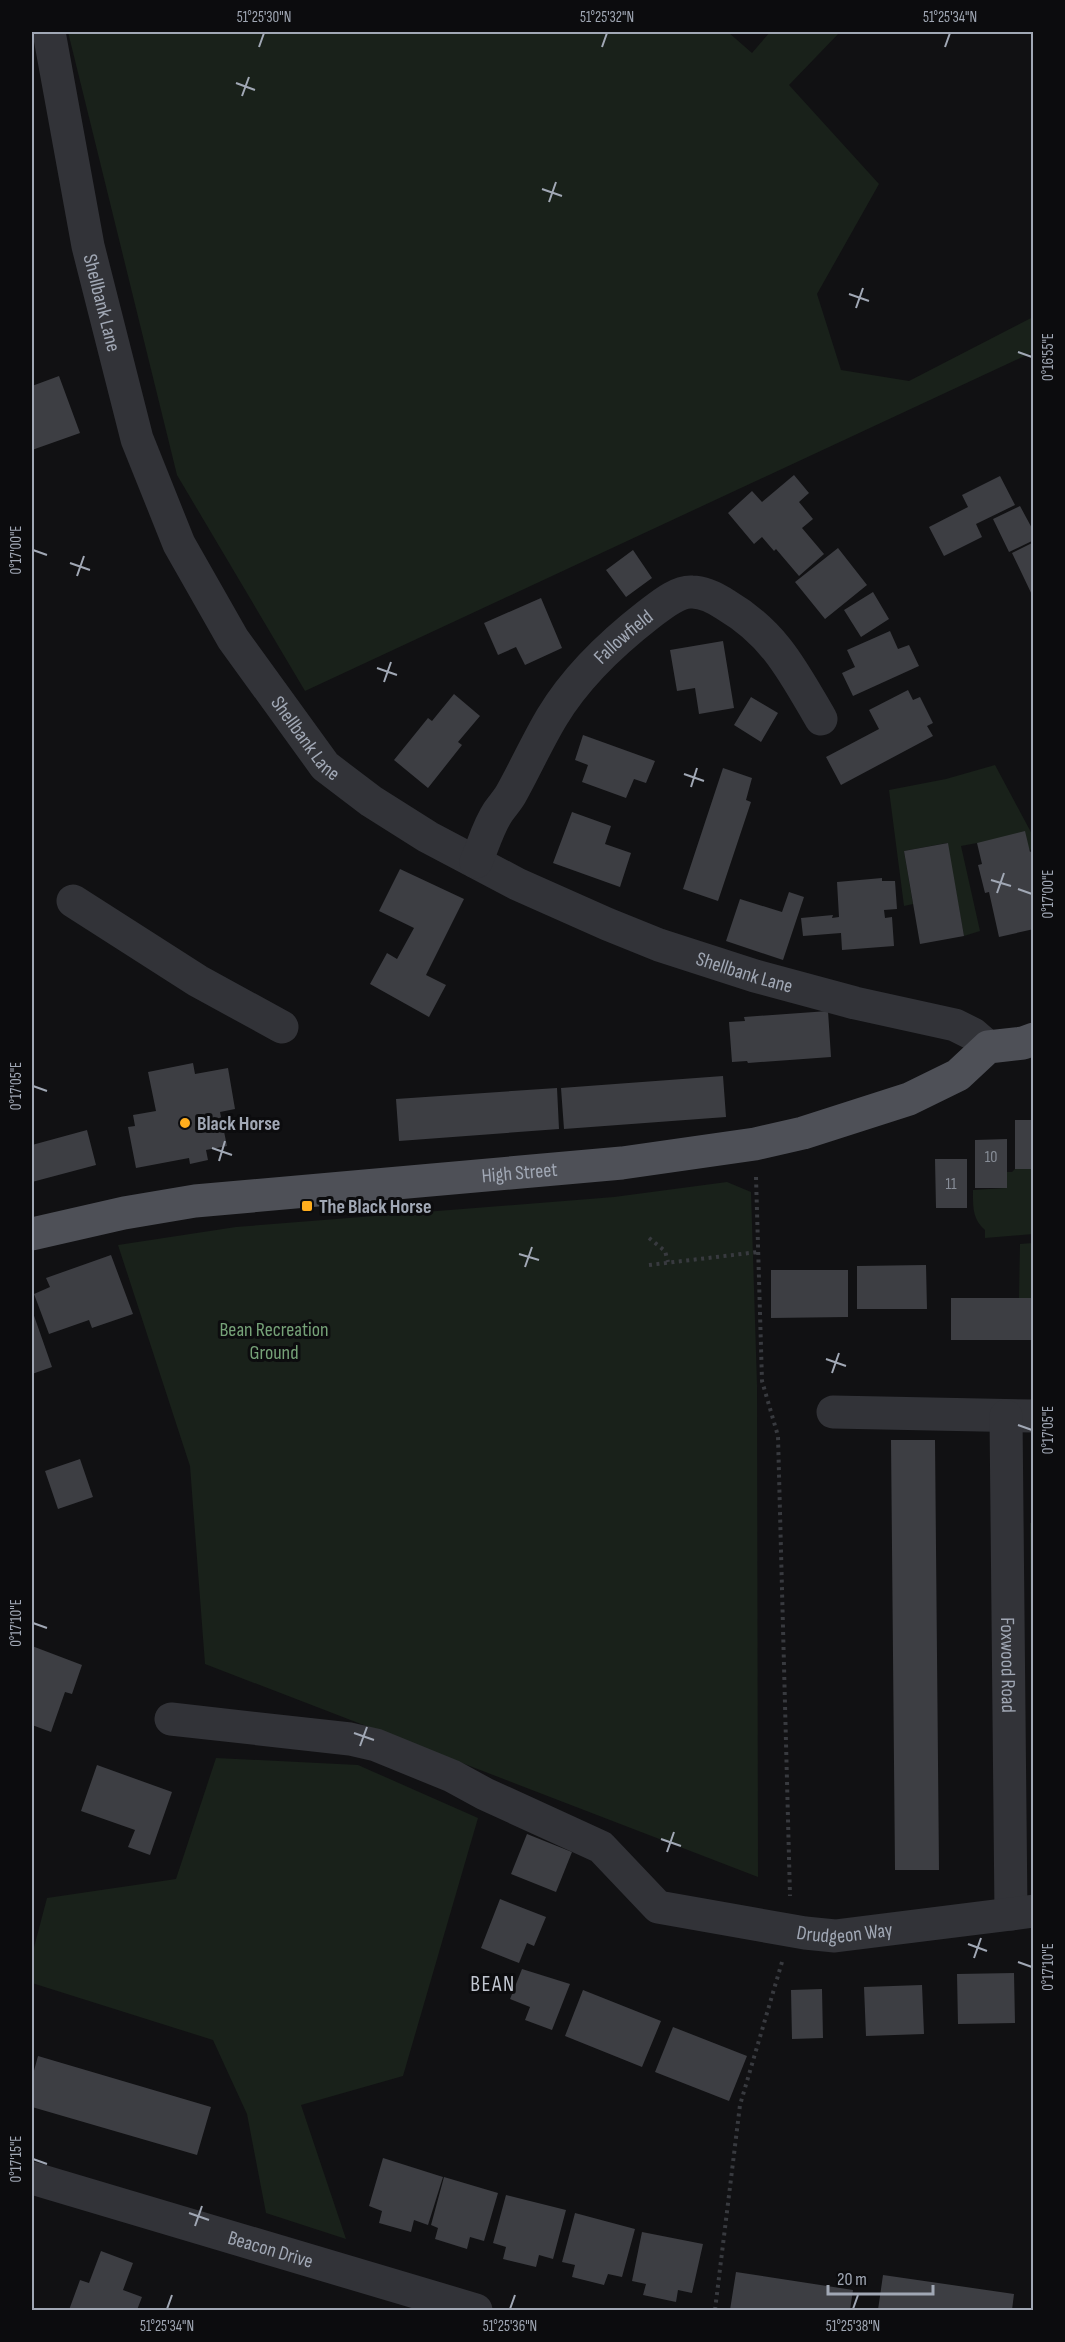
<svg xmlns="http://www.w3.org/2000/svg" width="1065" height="2342" viewBox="0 0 1065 2342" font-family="'Sofia Sans Condensed',sans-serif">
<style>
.green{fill:#19211a}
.building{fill:#3d3e43}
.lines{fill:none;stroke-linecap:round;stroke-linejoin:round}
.path{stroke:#383a3f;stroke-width:4;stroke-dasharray:3 4.5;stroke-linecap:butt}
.minor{stroke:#323338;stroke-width:33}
.major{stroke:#4e5057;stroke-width:33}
.ticks{fill:none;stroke:#a1a8b5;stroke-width:2}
.poi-dot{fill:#ffad1d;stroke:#0c0c0e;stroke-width:2}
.labels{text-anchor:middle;stroke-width:6;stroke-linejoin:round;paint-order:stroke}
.number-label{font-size:16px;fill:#888e98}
.street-label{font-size:20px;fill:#a1a8b5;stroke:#0c0c0e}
.poi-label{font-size:20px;font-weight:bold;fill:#a1a8b5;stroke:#0c0c0e;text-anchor:start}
.park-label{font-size:20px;fill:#76a278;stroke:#0c0c0e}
.quarter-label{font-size:22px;letter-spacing:1.5px;fill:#c2c7d1;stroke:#0c0c0e}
.neatline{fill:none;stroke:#a1a8b5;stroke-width:2}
.ticks-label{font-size:15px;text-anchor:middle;fill:#a1a8b5}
</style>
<rect width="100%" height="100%" fill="#111113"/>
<path class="green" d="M 68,32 L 728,32 L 752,53 L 770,32 L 840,32 L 789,85 L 879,184 L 817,294 L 841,370 L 909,381 L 1033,317 L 1033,352 L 305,691 L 177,475 Z
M 995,765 L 1033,836 L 1033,850 L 977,843 L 961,846 L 980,931 L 964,936 L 947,843 L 904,851 L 913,904 L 904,906 L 889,790 L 946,779 Z
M 1015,1169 L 1033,1169 L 1033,1234 L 985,1238 L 985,1230 C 972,1219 973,1206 973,1190 L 1006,1188 L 1007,1172 L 1012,1172 Z
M 727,1182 L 751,1192 L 757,1385 L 758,1877 L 205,1664 L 190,1466 L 118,1245 L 236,1227 L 614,1197 Z
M 1033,1243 L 1033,1298 L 1019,1298 L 1020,1244 Z
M 1030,1523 L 1034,1523 L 1034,1667 L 1031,1667 Z
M 216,1758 L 358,1765 L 478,1818 L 403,2076 L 301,2105 L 346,2239 L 266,2213 L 247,2114 L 213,2040 L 32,1983 L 32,1955 L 47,1898 L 176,1879 Z"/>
<path class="building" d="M 59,376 L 80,433 L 32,450 L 32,386 Z
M 794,475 L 809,493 L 799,502 L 813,519 L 802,528 L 824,554 L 799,576 L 776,549 L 774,551 L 762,537 L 754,544 L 728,513 L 752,491 L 762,502 Z
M 1000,476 L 1015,505 L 976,524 L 982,537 L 944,556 L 929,527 L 968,507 L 962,495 Z
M 1020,506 L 1034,532 L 1034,540 L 1009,552 L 993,519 Z
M 1034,542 L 1034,599 L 1012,553 Z
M 838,548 L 867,585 L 825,619 L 795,582 Z
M 633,550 L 652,578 L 626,597 L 606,570 Z
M 873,592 L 889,619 L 861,637 L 844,610 Z
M 541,598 L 562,648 L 525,665 L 516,647 L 498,655 L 484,623 Z
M 890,631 L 898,649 L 909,645 L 919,666 L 853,696 L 842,673 L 855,667 L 847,650 Z
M 723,641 L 734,708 L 699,714 L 695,688 L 677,691 L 670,650 Z
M 908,690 L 913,700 L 920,697 L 933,723 L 927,726 L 933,736 L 841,785 L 826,757 L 879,729 L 869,710 Z
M 454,694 L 480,716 L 458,742 L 462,745 L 428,788 L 394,760 L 428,718 L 432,721 Z
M 751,697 L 778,713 L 761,742 L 734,725 Z
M 583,735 L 655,761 L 646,783 L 634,779 L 626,798 L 582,782 L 588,765 L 575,760 Z
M 723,768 L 752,778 L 746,800 L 751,802 L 718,901 L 683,889 Z
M 572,812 L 611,826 L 605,844 L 631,853 L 620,887 L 553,863 Z
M 1025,831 L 1030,852 L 1034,850 L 1034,929 L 999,937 L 989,892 L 985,893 L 978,865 L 982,864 L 977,843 Z
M 948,843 L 964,936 L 920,944 L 904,851 Z
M 400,869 L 464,899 L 426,975 L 446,985 L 429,1017 L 370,984 L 387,953 L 397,959 L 414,928 L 379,911 Z
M 882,878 L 882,881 L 895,881 L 897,909 L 884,910 L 885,918 L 892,917 L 894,946 L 842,950 L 841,933 L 803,936 L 801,918 L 833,915 L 832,918 L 839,917 L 837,882 Z
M 789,892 L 804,897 L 783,960 L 726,941 L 740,899 L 782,912 Z
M 828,1011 L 831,1057 L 748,1063 L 747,1061 L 732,1062 L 729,1022 L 745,1021 L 744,1017 Z
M 193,1063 L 195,1074 L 228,1068 L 235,1109 L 220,1112 L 227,1146 L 206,1150 L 208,1160 L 190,1164 L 189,1158 L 136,1168 L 128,1127 L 135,1126 L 133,1115 L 156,1111 L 148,1072 Z
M 723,1076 L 726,1117 L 564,1129 L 561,1088 Z
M 557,1088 L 559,1129 L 399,1141 L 396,1099 Z
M 1015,1120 L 1034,1120 L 1034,1169 L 1015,1169 Z
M 87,1130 L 96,1165 L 32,1182 L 32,1145 Z
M 1007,1139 L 1007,1188 L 975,1188 L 975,1140 Z
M 935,1159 L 967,1159 L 967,1208 L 936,1208 Z
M 111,1255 L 133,1314 L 92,1328 L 89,1320 L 49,1334 L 34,1294 L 50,1287 L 46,1278 Z
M 926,1265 L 927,1309 L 857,1309 L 857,1266 Z
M 771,1270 L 848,1270 L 848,1317 L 771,1318 Z
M 951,1298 L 1034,1298 L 1034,1340 L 951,1340 Z
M 32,1310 L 52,1367 L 32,1374 Z
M 891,1440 L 935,1440 L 939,1870 L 895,1870 Z
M 80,1459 L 93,1497 L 58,1509 L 45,1471 Z
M 32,1646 L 82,1665 L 72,1694 L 65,1692 L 51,1732 L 32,1725 Z
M 97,1765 L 172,1792 L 150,1855 L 128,1847 L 135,1830 L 81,1811 Z
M 527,1834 L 572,1852 L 556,1892 L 511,1874 Z
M 500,1899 L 546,1917 L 534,1946 L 527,1943 L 519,1963 L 481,1948 Z
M 522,1969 L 570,1984 L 552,2030 L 525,2020 L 530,2007 L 510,1999 Z
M 1014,1973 L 1015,2023 L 958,2024 L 957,1974 Z
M 922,1985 L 924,2034 L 866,2036 L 864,1987 Z
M 822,1989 L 823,2038 L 792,2039 L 791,1990 Z
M 583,1990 L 661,2021 L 642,2067 L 565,2036 Z
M 673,2027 L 747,2056 L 729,2101 L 655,2072 Z
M 38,2056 L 211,2107 L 197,2155 L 32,2107 L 32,2078 Z
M 383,2158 L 443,2177 L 428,2225 L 414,2220 L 411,2232 L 379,2223 L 382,2211 L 369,2206 Z
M 444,2177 L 498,2193 L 484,2241 L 470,2237 L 467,2249 L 435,2239 L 438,2228 L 431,2225 Z
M 506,2195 L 566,2210 L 553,2259 L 539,2255 L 536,2267 L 503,2259 L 506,2247 L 493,2243 Z
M 575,2213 L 635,2229 L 622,2277 L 608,2274 L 604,2285 L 572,2277 L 575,2265 L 562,2262 Z
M 642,2232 L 703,2244 L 692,2293 L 678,2290 L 676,2302 L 643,2295 L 646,2284 L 632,2281 Z
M 101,2251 L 133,2263 L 123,2290 L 142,2297 L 137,2310 L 69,2310 L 80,2280 L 89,2283 Z
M 736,2272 L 853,2290 L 850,2310 L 730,2310 Z
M 883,2275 L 1014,2294 L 1012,2310 L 878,2310 Z"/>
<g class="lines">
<path class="path" d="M 756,1177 L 762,1381 L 778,1436 L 790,1896
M 649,1238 L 665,1251 L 668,1262
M 649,1265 L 758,1252
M 715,2310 L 740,2105 L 782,1962"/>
<g class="minor">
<path id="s1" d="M 49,32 L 88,246 L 137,439 L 179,544 L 233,639 L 325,766 L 371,801 L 428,837 L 517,884 L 607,924 L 659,945 L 755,976 L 855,1003 L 955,1025 L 973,1034 L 988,1047"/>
<path id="s2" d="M 476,862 C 483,846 488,827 498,812 C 502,806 507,801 511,794 C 525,769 537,742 552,717 C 576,677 612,643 648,615 C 660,606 677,591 692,592 C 704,592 717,599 726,605 C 775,634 793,671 821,719"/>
<path d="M 73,901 L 198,981 L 282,1027"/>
<path d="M 833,1412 L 1034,1416"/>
<path id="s3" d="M 1006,1416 L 1011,1914"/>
<path id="s4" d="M 171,1719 L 350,1739 L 376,1745 L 452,1776 L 485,1794 L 601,1847 L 658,1907 L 805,1933 L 835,1936 L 1034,1911"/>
<path id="s5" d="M 32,2178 L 476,2310"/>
</g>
<path class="major" id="s6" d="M 32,1234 L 124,1213 L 195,1201 L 622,1163 L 755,1144 L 803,1133 L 909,1099 L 958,1075 L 988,1047 L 1023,1043 L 1034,1039"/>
</g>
<path class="ticks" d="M 259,47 L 264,33M 602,47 L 607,33M 945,47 L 950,33M 236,83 L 255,90M 242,96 L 249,77M 542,189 L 562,196M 549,202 L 556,182M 849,294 L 869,301M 856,308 L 863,288M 1018,352 L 1032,357M 33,550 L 47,555M 70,563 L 90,570M 77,576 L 84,556M 377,668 L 397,675M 384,682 L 391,662M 684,774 L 704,781M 691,787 L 697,768M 991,880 L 1011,886M 1018,889 L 1032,894M 997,893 L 1004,873M 33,1086 L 47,1091M 212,1148 L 232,1155M 219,1161 L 225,1141M 519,1254 L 539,1260M 525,1267 L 532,1247M 826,1359 L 846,1366M 832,1373 L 839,1353M 1018,1425 L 1032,1430M 33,1623 L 47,1628M 354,1733 L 374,1740M 360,1746 L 367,1727M 661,1839 L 681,1846M 667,1852 L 674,1832M 968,1944 L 987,1951M 974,1958 L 981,1938M 1018,1962 L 1032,1967M 33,2159 L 47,2164M 189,2213 L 209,2220M 195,2226 L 202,2206M 167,2309 L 172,2295M 510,2309 L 515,2295M 853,2309 L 858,2295"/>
<g class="poi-dot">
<circle cx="185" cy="1123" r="6"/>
<rect x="301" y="1200" width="12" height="12" rx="3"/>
</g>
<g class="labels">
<g class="number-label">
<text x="991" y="1162">10</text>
<text x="951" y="1189">11</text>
</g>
<g class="street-label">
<text dy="7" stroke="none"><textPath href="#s1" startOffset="276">Shellbank Lane</textPath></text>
<text dy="7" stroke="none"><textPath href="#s2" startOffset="272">Fallowfield</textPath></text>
<text dy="7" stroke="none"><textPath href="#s1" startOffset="762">Shellbank Lane</textPath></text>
<text dy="7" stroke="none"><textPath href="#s1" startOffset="1266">Shellbank Lane</textPath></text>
<text dy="7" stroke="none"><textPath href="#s6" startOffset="492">High Street</textPath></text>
<text dy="7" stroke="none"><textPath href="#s3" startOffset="249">Foxwood Road</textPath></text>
<text dy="7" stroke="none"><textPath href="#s4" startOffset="726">Drudgeon Way</textPath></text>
<text dy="7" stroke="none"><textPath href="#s5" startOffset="249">Beacon Drive</textPath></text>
</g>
<g class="poi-label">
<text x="197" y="1130">Black Horse</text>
<text x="319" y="1213">The Black Horse</text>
</g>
<g class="park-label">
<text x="274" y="1336">Bean Recreation<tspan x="274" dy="23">Ground</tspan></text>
</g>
<g class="quarter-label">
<text x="493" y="1991">BEAN</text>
</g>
</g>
<rect width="1065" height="2342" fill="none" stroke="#0c0c0e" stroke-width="66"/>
<path d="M828 2285v9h105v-9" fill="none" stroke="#a1a8b5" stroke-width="3"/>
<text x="837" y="2285" font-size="18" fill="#a1a8b5" stroke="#0c0c0e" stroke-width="4.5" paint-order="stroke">20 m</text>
<rect x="33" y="33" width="999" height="2276" class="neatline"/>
<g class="ticks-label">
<text x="264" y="22">51°25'30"N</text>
<text x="607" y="22">51°25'32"N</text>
<text x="950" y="22">51°25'34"N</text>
<text transform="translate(1048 357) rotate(-90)" y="5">0°16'55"E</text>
<text transform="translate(16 550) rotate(-90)" y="5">0°17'00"E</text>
<text transform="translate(1048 894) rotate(-90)" y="5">0°17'00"E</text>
<text transform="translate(16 1086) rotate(-90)" y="5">0°17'05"E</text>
<text transform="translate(1048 1430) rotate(-90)" y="5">0°17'05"E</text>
<text transform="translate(16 1623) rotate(-90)" y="5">0°17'10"E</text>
<text transform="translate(1048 1967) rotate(-90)" y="5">0°17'10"E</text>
<text transform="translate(16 2159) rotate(-90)" y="5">0°17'15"E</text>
<text x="167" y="2331">51°25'34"N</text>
<text x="510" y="2331">51°25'36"N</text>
<text x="853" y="2331">51°25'38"N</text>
</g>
</svg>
